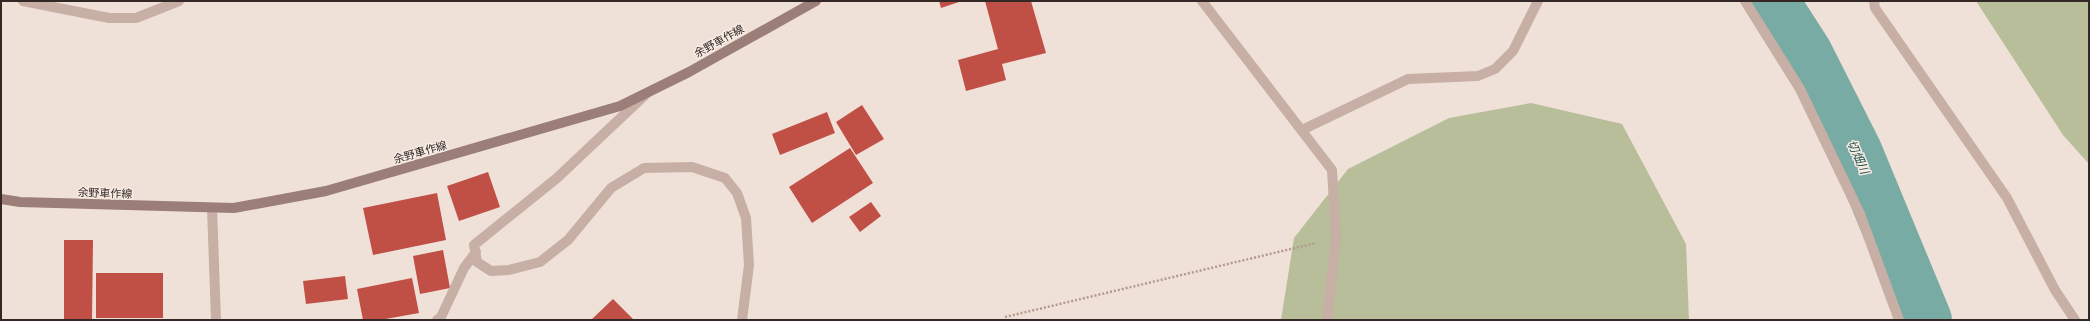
<svg xmlns="http://www.w3.org/2000/svg" width="2090" height="321" viewBox="0 0 2090 321" font-family="'Titillium Web','Noto Sans JP',sans-serif">
<style>
.green{fill:#b8be99}
.lines{fill:none;stroke-linecap:round;stroke-linejoin:round}
.river{stroke:#79aba5;stroke-width:52}
.building{fill:#c04f46}
.path{stroke:#b39990;stroke-width:2.5;stroke-dasharray:2 2;stroke-linecap:butt}
.minor{stroke:#c7afa5;stroke-width:10}
.secondary{stroke:#9a7e77;stroke-width:10}
.labels{text-anchor:middle;stroke-width:3;stroke-linejoin:round;paint-order:stroke}
.street-label{font-size:11px;fill:#332826;stroke:#f8ece4}
.water-label{font-size:12px;font-style:italic;fill:#1e524d;stroke:#f8ece4}
</style>
<rect width="100%" height="100%" fill="#f0e1d8"/>
<path class="green" d="M 1976,1 L 2089,1 L 2089,164 L 2063,135 Z
M 1531,103 L 1622,124 L 1686,244 L 1689,320 L 1281,320 L 1294,238 L 1348,169 L 1449,118 Z"/>
<g class="lines">
<path class="river" d="M 1773,1 L 1806,52 L 1856,151 L 1926,320"/>
</g>
<path class="building" d="M 939,1 L 962,1 L 941,8 Z
M 985,1 L 1031,1 L 1046,53 L 1002,64 L 1006,80 L 966,91 L 958,60 L 998,49 Z
M 862,105 L 884,139 L 856,155 L 836,122 Z
M 827,112 L 835,133 L 780,155 L 772,134 Z
M 850,148 L 873,183 L 812,223 L 789,187 Z
M 488,172 L 500,207 L 459,221 L 447,186 Z
M 437,193 L 446,240 L 373,255 L 363,208 Z
M 871,202 L 881,216 L 860,232 L 849,217 Z
M 64,240 L 93,240 L 92,320 L 64,320 Z
M 443,250 L 450,288 L 420,294 L 413,256 Z
M 96,273 L 163,273 L 163,318 L 96,318 Z
M 345,276 L 348,299 L 306,304 L 303,281 Z
M 412,278 L 419,313 L 380,320 L 363,320 L 357,289 Z
M 613,299 L 634,320 L 591,320 Z"/>
<g class="lines">
<path class="path" d="M 1005,317 L 1316,243"/>
<path class="minor" d="M 23,1 L 109,18 L 136,18 L 179,1
M 1202,1 L 1332,170 L 1336,238 L 1327,320
M 1745,1 L 1800,89 L 1860,214 L 1899,320
M 1874,1 L 1875,8 L 2007,198 L 2055,290 L 2075,320
M 645,95 L 557,178 L 474,245 L 477,262 L 491,271 L 509,270 L 540,262 L 568,240 L 611,188 L 644,168 L 692,167 L 725,178 L 737,193 L 746,218 L 749,265 L 742,320
M 1302,130 L 1408,79 L 1478,76 L 1495,69 L 1513,51 L 1538,1
M 212,208 L 216,320
M 437,320 L 441,317 L 464,268 L 476,252"/>
<path class="secondary" d="M 1,199 L 20,202 L 234,208 L 326,191 L 620,106 L 689,72 L 816,1"/>
</g>
<g class="labels">
<g class="street-label">
<text transform="translate(719 41) rotate(-29)" y="4">余野車作線</text>
<text transform="translate(420 152) rotate(-16)" y="4">余野車作線</text>
<text transform="translate(105 193) rotate(2)" y="4">余野車作線</text>
</g>
<g class="water-label">
<text transform="translate(1858 157) rotate(66)" y="4">切畑川</text>
</g>
</g>
<rect width="2090" height="321" fill="none" stroke="#332826" stroke-width="4"/>
</svg>
